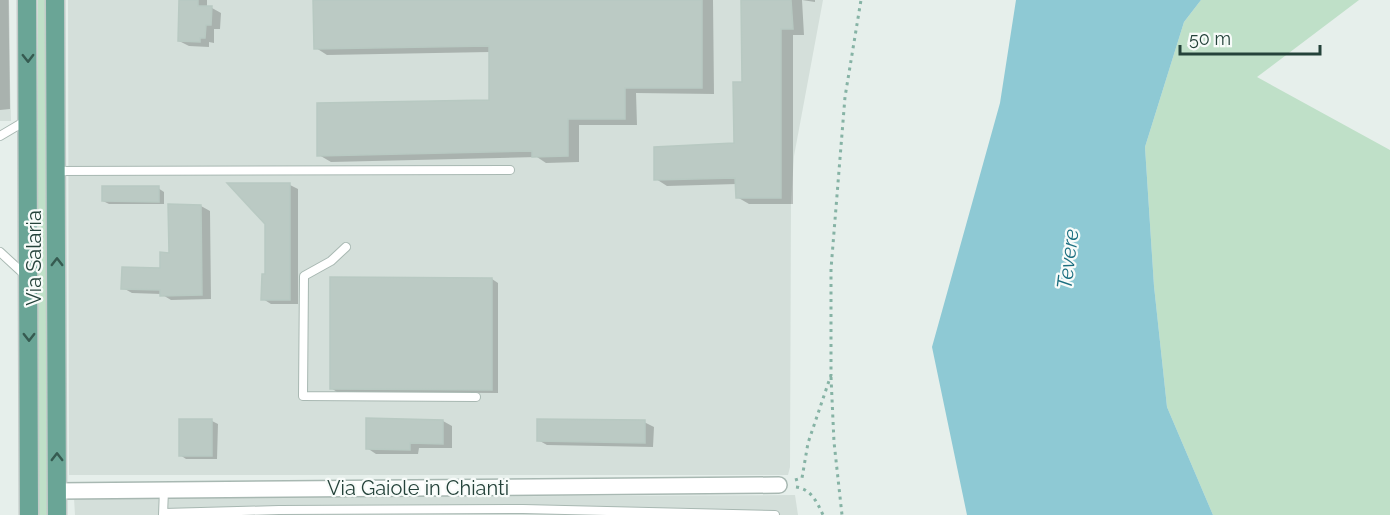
<svg xmlns="http://www.w3.org/2000/svg" width="1390" height="515" viewBox="0 0 1390 515" font-family="Raleway,sans-serif">
<style>
.built{fill:#d4dfda}
.green{fill:#bfe0c8}
.water{fill:#8ec9d4}
.shadow{fill:#0003}
.building{fill:#bbcac4;stroke:#b8c9c2;stroke-width:1.5}
.lines{fill:none;stroke-linecap:round;stroke-linejoin:round}
.service-casing{stroke:#a8b8b2;stroke-width:10}
.minor-casing{stroke:#a8b8b2;stroke-width:18}
.primary-casing{stroke:#c2cac8;stroke-width:21}
.path{stroke:#86b3a5;stroke-width:3;stroke-dasharray:3 4.5;stroke-linecap:butt}
.service{stroke:#fff;stroke-width:8}
.minor{stroke:#fff;stroke-width:15}
.primary{stroke:#6aa596;stroke-width:18}
.oneway{stroke:#365b51}
.labels{text-anchor:middle;stroke-width:4.5;stroke-linejoin:round;paint-order:stroke}
.street-label{font-size:20px;fill:#24423a;stroke:#f7fbf9}
.water-label{font-size:21px;font-style:italic;fill:#1c6f80;stroke:#f7fbf9}
</style>
<rect width="100%" height="100%" fill="#e6efeb"/>
<path class="built" d="M 0,0 L 8,0 L 11,121 L 0,121 Z
M 68,0 L 823,0 L 794,156 L 791,202 L 790,467 L 788,475 L 69,475 Z
M 795,495 L 798,515 L 75,515 L 74,498 Z"/>
<path class="green" d="M 38,0 L 48,0 L 49,515 L 38,515 Z
M 1201,0 L 1359,0 L 1257,77 L 1390,150 L 1390,515 L 1213,515 L 1167,407 L 1154,286 L 1145,147 L 1184,22 Z"/>
<path class="water" d="M 1016,0 L 1201,0 L 1184,22 L 1145,147 L 1154,286 L 1167,407 L 1213,515 L 967,515 L 932,347 L 1000,103 Z"/>
<path class="shadow" d="M 0,0 L 9,0 L 10,109 L 0,110 Z
M 181,0 L 207,0 L 207,8 L 212,8 L 221,13 L 220,29 L 214,29 L 214,43 L 209,42 L 209,47 L 189,46 L 179,41 Z
M 314,0 L 713,0 L 714,94 L 636,93 L 637,125 L 579,125 L 579,162 L 546,163 L 537,157 L 331,162 L 319,155 L 491,101 L 490,52 L 327,55 L 316,48 Z
M 743,0 L 815,0 L 815,2 L 802,0 L 804,35 L 793,35 L 793,204 L 749,204 L 737,197 L 737,184 L 667,186 L 656,179 L 736,145 L 744,83 Z
M 290,185 L 298,189 L 298,304 L 271,304 L 263,299 Z
M 158,188 L 164,192 L 164,204 L 109,204 L 103,201 Z
M 170,206 L 201,206 L 210,211 L 211,299 L 171,300 L 161,294 L 132,293 L 123,288 L 162,269 L 171,254 Z
M 332,279 L 492,279 L 498,283 L 498,393 L 337,392 L 331,388 Z
M 368,420 L 443,421 L 452,426 L 452,448 L 419,448 L 418,454 L 376,454 L 367,448 Z
M 212,421 L 218,424 L 217,459 L 186,459 L 180,455 Z
M 644,422 L 654,427 L 653,447 L 547,445 L 538,440 Z"/>
<path class="building" d="M 179,0 L 198,0 L 198,6 L 212,6 L 211,25 L 206,25 L 205,38 L 200,38 L 200,42 L 178,41 Z
M 313,0 L 702,0 L 702,88 L 625,88 L 625,119 L 568,119 L 568,156 L 532,157 L 532,151 L 317,156 L 317,103 L 489,100 L 489,46 L 314,49 Z
M 741,0 L 791,0 L 793,29 L 781,29 L 781,198 L 736,198 L 735,178 L 654,180 L 654,147 L 734,143 L 733,82 L 742,82 Z
M 227,183 L 290,183 L 290,300 L 261,300 L 262,274 L 265,274 L 265,224 Z
M 102,186 L 159,186 L 159,202 L 102,201 Z
M 168,204 L 201,205 L 202,295 L 160,296 L 160,290 L 121,289 L 122,267 L 160,268 L 160,252 L 169,253 Z
M 330,277 L 492,278 L 492,390 L 330,389 Z
M 366,418 L 443,420 L 443,444 L 410,443 L 410,450 L 366,449 Z
M 179,419 L 212,419 L 212,456 L 179,456 Z
M 537,419 L 645,420 L 645,443 L 537,441 Z"/>
<g class="lines">
<defs>
<path id="service" d="M 0,136 L 27,120
M 56,171 L 510,170
M 346,247 L 331,261 L 304,276 L 303,396 L 476,397
M 0,252 L 25,275
M 164,513 L 279,510 L 523,509 L 775,515
M 163,515 L 164,490"/>
<path id="minor" d="M 57,491 L 779,485"/>
<path id="primary" d="M 27,0 L 29,515
M 55,0 L 57,515"/>
</defs>
<use href="#service" class="service-casing"/>
<use href="#minor" class="minor-casing"/>
<use href="#primary" class="primary-casing"/>
<path class="path" d="M 831,377 L 834,442 L 842,515
M 795,480 L 802,478 L 808,443 L 831,375 L 831,269 L 845,97 L 861,0
M 796,487 C 811,489 817,502 823,515"/>
<use href="#service" class="service"/>
<use href="#minor" class="minor"/>
<use href="#primary" class="primary"/>
</g>
<defs><path id="oneway-chevron" d="M-2-3.5L2.5 0L-2 3.5" fill="none" stroke-width="1.6" stroke-linecap="round" stroke-linejoin="round" transform="scale(1.5)"/></defs>
<g class="oneway">
<use href="#oneway-chevron" transform="translate(28 58) rotate(89)"/>
<use href="#oneway-chevron" transform="translate(57 262) rotate(-90)"/>
<use href="#oneway-chevron" transform="translate(29 337) rotate(90)"/>
<use href="#oneway-chevron" transform="translate(57 457) rotate(-90)"/>
</g>
<g class="labels">
<g class="street-label">
<text transform="translate(34 258) rotate(-90)" y="7">Via Salaria</text>
<text x="418" y="495">Via Gaiole in Chianti</text>
</g>
<g class="water-label">
<text transform="translate(1068 259) rotate(-83)" y="7">Tevere</text>
</g>
</g>
<path d="M1180 45v9h140v-9" fill="none" stroke="#24423a" stroke-width="3"/>
<text x="1189" y="45" font-size="18" fill="#24423a" stroke="#f7fbf9" stroke-width="4.5" paint-order="stroke">50 m</text>
</svg>
